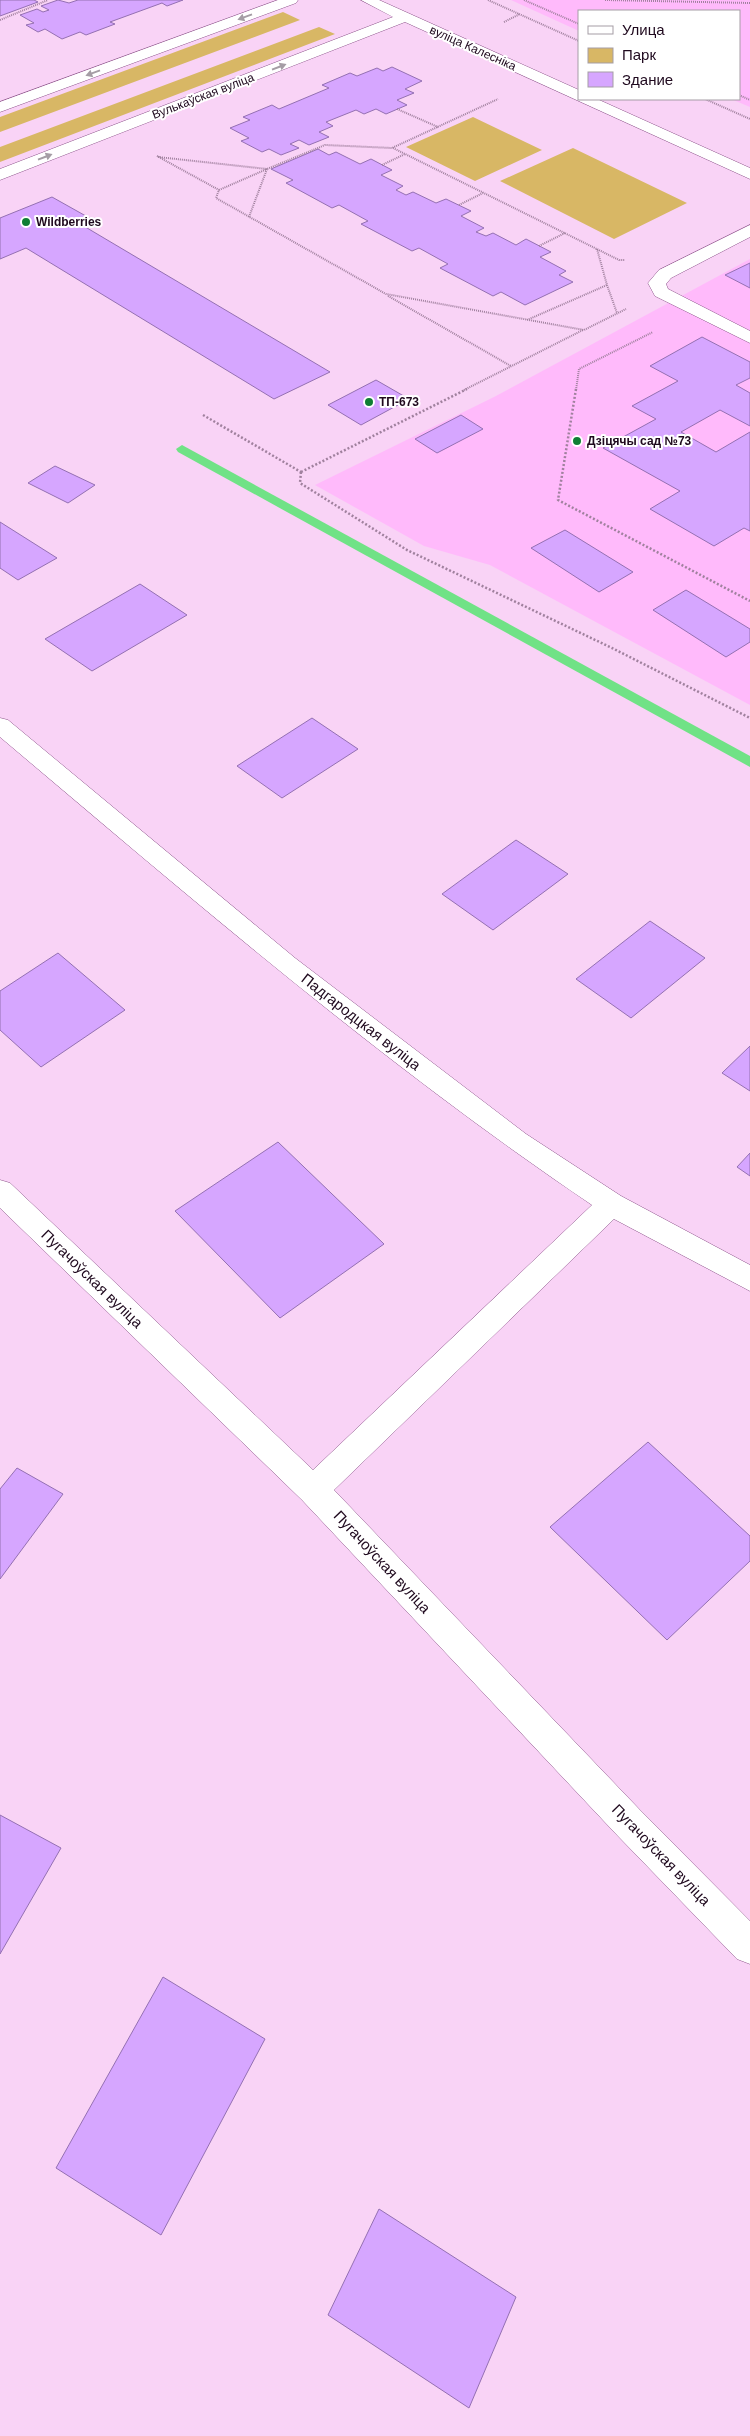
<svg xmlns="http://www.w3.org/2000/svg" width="750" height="2436" viewBox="0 0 750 2436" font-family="Arial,sans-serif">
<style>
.built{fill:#ffbafb}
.green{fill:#d8b765}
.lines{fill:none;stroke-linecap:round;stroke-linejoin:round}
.stream{fill:#70e286;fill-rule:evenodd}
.building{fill:#d6a6ff;stroke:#9470b2}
.minor-casing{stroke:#8d558b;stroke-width:1}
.path-far1{stroke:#a0819e;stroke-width:2;stroke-dasharray:1 1;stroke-linecap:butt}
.path{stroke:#a0819e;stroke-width:2.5;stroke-dasharray:2 2;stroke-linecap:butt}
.minor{fill:#fff;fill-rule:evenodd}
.oneway{fill:#a59da5}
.poi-dot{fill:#0f7e34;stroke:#fff;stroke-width:2}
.labels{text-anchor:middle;stroke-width:4;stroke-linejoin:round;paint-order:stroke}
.far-street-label{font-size:12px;fill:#1f091e;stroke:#fff}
.far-poi-label{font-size:12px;font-weight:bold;fill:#1f091e;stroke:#fff;text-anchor:start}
.street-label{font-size:15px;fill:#1f091e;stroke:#fff}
</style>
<rect width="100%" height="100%" fill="#f9d3f6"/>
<path class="built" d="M 511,0 L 750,0 L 750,107 L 731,99 L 739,99 L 739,11 L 579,11 L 579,31 Z
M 750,259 L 750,705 L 490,565 L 424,546 L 315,485 L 494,397 Z"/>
<path class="green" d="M 283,12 L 300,20 L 0,132 L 0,117 Z
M 319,27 L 335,34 L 0,162 L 0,147 Z
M 473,117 L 542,150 L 475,181 L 406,147 Z
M 573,148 L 687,203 L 614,239 L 500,181 Z"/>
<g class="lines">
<path class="stream" d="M 182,445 L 750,756 L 750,767 L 178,452 L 176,449 Z"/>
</g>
<path class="building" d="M 0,0 L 34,0 L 38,2 L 0,16 Z
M 58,0 L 69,3 L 78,0 L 183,0 L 167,6 L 162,3 L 110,22 L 115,24 L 86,35 L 80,32 L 62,39 L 45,29 L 38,32 L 26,25 L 34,23 L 20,15 L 37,9 L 43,12 L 49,10 L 41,6 Z
M 392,67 L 422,81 L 405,89 L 414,93 L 397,100 L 407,105 L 386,114 L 376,109 L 364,114 L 356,110 L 326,122 L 333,126 L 319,132 L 329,137 L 309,145 L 299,140 L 290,144 L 299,148 L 281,155 L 269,149 L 262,152 L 241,141 L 249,138 L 230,128 L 250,120 L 243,117 L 272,105 L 279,109 L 329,88 L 322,85 L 350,73 L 357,76 L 377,68 L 383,71 Z
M 318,149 L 329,155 L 336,152 L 360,164 L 371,159 L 392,170 L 381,175 L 403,186 L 396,190 L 406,195 L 413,192 L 436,203 L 446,199 L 471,211 L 461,216 L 484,228 L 476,232 L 486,236 L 493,233 L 516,245 L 526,239 L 551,252 L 540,257 L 566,271 L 559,275 L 573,282 L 525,305 L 501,292 L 493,296 L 440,268 L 448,264 L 419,248 L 412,251 L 361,224 L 368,221 L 339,205 L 332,208 L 286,183 L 293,180 L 271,169 Z
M 52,197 L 93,220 L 82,225 L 330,372 L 274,399 L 26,248 L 0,259 L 0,218 Z
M 750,263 L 750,288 L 725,275 Z
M 702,337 L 750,362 L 750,378 L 736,385 L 750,393 L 750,426 L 720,410 L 681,432 L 716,452 L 750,432 L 750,531 L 744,528 L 714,546 L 650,509 L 680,491 L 603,448 L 656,419 L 632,406 L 678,381 L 650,366 Z
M 376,380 L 409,399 L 361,425 L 328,405 Z
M 461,415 L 483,429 L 437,453 L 415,439 Z
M 55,466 L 95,485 L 68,503 L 28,483 Z
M 0,522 L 57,558 L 18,580 L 0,568 Z
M 565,530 L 633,572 L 599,592 L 531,548 Z
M 140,584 L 187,615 L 92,671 L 45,639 Z
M 686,590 L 750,629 L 750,642 L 726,657 L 653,610 Z
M 312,718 L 358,749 L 282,798 L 237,766 Z
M 516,840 L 568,874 L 493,930 L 442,894 Z
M 650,921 L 705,958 L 631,1018 L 576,979 Z
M 58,953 L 125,1010 L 41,1067 L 0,1030 L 0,991 Z
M 750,1046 L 750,1091 L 722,1073 Z
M 278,1142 L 384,1244 L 280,1318 L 175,1211 Z
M 750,1153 L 750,1176 L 737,1167 Z
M 648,1442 L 750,1536 L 750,1561 L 667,1640 L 550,1527 Z
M 17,1468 L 63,1494 L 0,1579 L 0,1489 Z
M 0,1815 L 61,1848 L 0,1954 Z
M 163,1977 L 265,2039 L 161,2235 L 56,2168 Z
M 379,2209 L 516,2297 L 469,2408 L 328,2315 Z"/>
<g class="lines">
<defs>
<path id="minor" d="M 278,0 L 298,0 L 296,3 L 0,112 L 0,102 Z
M 361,0 L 379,0 L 579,90 L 579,99 L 597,99 L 750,168 L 750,179 L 405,22 L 0,180 L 0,169 L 393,17 Z
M 750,225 L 750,237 L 671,278 L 666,284 L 668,289 L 750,331 L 750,343 L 655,296 L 648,283 L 659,270 Z
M 0,718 L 8,720 L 295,958 L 526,1134 L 621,1196 L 750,1265 L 750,1291 L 614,1219 L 334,1490 L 640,1810 L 750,1921 L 750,1964 L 737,1959 L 616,1834 L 302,1500 L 0,1208 L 0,1180 L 10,1183 L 313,1470 L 592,1205 C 383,1064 192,899 0,737 Z"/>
</defs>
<use href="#minor" class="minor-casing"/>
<path class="path-far1" d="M 488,0 L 579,41
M 524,0 L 579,24
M 605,0 L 750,3
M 0,20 L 48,0
M 504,22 L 520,14
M 739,95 L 750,100
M 705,99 L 750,119
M 397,109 L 438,127
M 393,148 L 619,260 L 625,260
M 157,156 L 219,190 L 216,198 L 386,294 L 584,330 L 626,309
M 158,157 L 267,169 L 325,145 L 392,148 L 498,99
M 382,165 L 405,154
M 219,190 L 267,169
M 459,205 L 483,193
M 249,217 L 267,169
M 539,246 L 565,233
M 607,285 L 617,313
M 388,296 L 511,366
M 527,320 L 607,285 L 597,249
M 464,390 L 583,330
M 576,390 L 579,369 L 653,332"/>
<path class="path" d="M 576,389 L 558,500 L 750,601
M 203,415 L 301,472
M 301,472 L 300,483 L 407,550 L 612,648 L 750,718
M 301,472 L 467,389"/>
<use href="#minor" class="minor"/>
</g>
<defs><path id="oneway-solid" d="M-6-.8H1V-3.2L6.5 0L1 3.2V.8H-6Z" transform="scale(1.25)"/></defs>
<g class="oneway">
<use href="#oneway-solid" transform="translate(245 17) rotate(160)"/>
<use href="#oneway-solid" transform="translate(279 67) rotate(-21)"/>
<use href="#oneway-solid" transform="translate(93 73) rotate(160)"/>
<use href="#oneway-solid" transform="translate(45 157) rotate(-21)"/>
</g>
<g class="poi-dot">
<circle cx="26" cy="222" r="5"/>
<circle cx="369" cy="402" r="5"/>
<circle cx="577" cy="441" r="5"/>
</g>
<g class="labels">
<g class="far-street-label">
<text transform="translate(473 48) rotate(24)" y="4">вуліца Калесніка</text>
<text transform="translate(203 96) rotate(-21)" y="4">Вулькаўская вуліца</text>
</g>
<g class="far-poi-label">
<text x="36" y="226">Wildberries</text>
<text x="379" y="406">ТП-673</text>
<text x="587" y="445">Дзіцячы сад №73</text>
</g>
<g class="street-label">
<text transform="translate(361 1022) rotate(38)" y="5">Падгародцкая вуліца</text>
<text transform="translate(92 1279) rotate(44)" y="5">Пугачоўская вуліца</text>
<text transform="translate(382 1562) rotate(47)" y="5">Пугачоўская вуліца</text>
<text transform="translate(661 1855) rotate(46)" y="5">Пугачоўская вуліца</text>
</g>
</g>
<rect x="578" y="10" width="162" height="90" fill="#ffffff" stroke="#a59da5"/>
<rect x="588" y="26" width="25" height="8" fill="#ffffff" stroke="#a59da5"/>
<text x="622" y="35" font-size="15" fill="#1f091e">Улица</text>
<rect x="588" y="48" width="25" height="15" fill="#d8b765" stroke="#a59da5"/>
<text x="622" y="60" font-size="15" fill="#1f091e">Парк</text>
<rect x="588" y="72" width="25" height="15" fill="#d6a6ff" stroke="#a59da5"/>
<text x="622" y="85" font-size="15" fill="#1f091e">Здание</text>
</svg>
